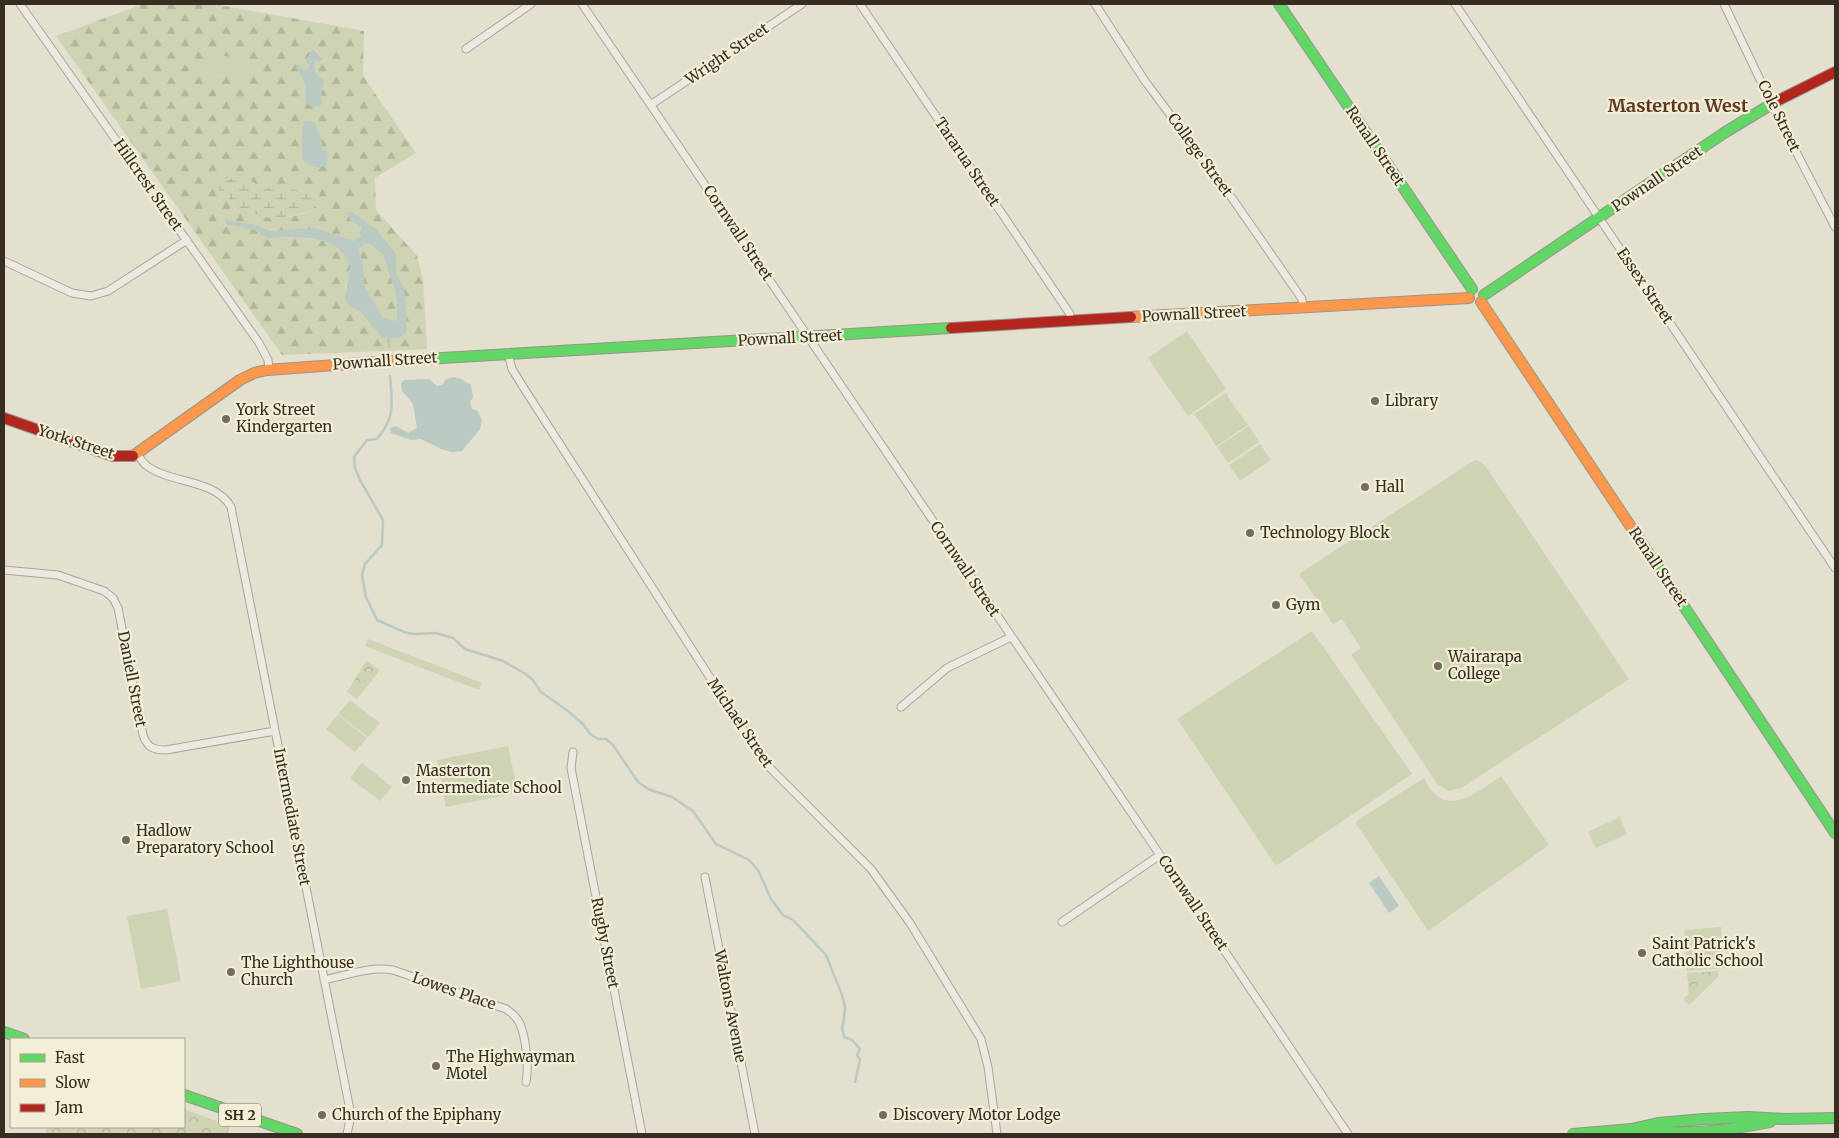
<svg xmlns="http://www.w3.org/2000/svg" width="1839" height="1138" viewBox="0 0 1839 1138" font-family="Merriweather,serif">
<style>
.grass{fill:#ced3b3}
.forest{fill:url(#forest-firs);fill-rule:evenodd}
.wetland{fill:url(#wetland-marsh)}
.park{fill:url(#park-crowns)}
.water{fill:#bac9c1;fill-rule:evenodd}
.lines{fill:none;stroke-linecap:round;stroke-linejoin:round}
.stream{stroke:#bac9c1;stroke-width:2.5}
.street-casing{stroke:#a8a598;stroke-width:9}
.fast-casing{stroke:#989488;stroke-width:12}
.slow-casing{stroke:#989488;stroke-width:12}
.jam-casing{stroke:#989488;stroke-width:12}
.street{stroke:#ece9e0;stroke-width:7}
.fast{stroke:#63d668;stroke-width:10}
.slow{stroke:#ff974d;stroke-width:10}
.jam{stroke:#b3261e;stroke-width:10}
.poi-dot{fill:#736c5e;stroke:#f3eed6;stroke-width:2}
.labels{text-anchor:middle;stroke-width:4.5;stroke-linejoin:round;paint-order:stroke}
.shield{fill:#f3eed6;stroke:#6f6857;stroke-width:1}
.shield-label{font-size:14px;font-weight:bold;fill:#372e21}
.street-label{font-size:15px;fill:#372e21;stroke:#f3eed6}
.poi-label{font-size:15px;fill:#372e21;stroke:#f3eed6;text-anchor:start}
.quarter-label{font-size:18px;font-weight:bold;fill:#5f3824;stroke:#f3eed6}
</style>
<defs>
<pattern id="forest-firs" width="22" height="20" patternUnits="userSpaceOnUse" patternTransform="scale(1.25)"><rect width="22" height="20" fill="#ced3b3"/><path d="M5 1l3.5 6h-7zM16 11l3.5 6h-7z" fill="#b2b59a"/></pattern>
<pattern id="wetland-marsh" width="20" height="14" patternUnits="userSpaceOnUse" patternTransform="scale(1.25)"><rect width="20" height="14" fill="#ced3b3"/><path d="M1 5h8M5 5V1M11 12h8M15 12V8" fill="none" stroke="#b2b59a"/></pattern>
<pattern id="park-crowns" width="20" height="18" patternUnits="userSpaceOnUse" patternTransform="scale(1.25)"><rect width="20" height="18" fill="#ced3b3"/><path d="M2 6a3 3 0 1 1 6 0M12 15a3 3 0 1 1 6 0" fill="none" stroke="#b2b59a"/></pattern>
</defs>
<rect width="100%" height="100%" fill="#e3e0d0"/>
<path class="grass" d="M 222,55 L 237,58 L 246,74 L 244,76 L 237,72 L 223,75 L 219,78 L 205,68 L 217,56 Z
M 1187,331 L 1226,389 L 1188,416 L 1148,358 Z
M 1226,393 L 1236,409 L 1233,412 L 1237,410 L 1248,425 L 1216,446 L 1206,430 L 1208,427 L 1205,429 L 1194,414 Z
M 1249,426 L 1259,442 L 1228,463 L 1217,447 Z
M 1260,444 L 1271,460 L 1240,481 L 1229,465 Z
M 1475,460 L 1481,462 L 1486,467 L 1629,679 L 1461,788 L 1449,791 L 1438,785 L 1351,655 L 1361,648 L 1342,619 L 1333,624 L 1299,574 Z
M 1312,631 L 1412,774 L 1276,866 L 1177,719 Z
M 368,639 L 482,683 L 479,690 L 365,646 Z
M 350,700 L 380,723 L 368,737 L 338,714 Z
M 338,715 L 367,738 L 355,752 L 326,729 Z
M 508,746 L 518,793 L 446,807 L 437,760 Z
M 362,763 L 392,787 L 380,801 L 350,778 Z
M 1501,776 L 1549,845 L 1428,931 L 1355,822 L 1424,778 C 1427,783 1430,790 1435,794 C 1454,813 1485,787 1501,776 Z
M 1620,817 L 1627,834 L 1596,848 L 1588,832 Z
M 167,909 L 181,981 L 141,989 L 127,916 Z
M 1721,927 L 1725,968 L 1687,971 L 1684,930 Z"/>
<path class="forest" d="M 143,4 L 213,4 L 364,31 L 363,76 L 416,153 L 375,178 L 376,210 L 417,256 L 423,279 L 427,349 L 282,355 L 56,36 ZM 314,49 L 323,59 L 316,61 L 314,65 L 316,74 L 325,80 L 321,92 L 322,103 L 305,94 L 305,83 L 298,66 L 304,70 L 308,69 L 309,66 L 305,61 ZM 220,55 L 237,58 L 246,74 L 244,76 C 234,69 229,71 219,78 L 205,68 ZM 230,178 L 241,182 L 246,179 C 260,187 274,188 288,194 L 293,189 L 319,194 L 315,203 L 317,208 C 296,217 277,222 255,214 C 247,212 241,207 233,205 L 228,197 ZM 226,220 L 251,224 L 271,231 L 293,230 L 337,236 L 353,241 L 361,235 L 361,227 L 350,220 L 377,230 L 395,254 L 396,274 L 403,285 L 398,338 L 382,338 L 360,311 L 349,306 C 348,300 345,293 346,287 C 347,279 352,272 350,264 C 345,233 288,238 266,238 L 258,231 Z
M 370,244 L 383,255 L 397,297 L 397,322 L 383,319 L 364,285 L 363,265 L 359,250 L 362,245 Z"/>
<path class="wetland" d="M 219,178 L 230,178 L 241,182 L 246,179 C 260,187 273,188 288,194 L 292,189 L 320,194 L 315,203 L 317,208 C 293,216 279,223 255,214 C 247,212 241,207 233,205 L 228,197 L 219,197 Z"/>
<path class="park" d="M 366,661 L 380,670 L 357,699 L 347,692 Z
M 1718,971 L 1718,977 L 1689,1005 L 1683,999 L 1689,994 L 1687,973 Z
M 184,1109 L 230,1126 L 227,1134 L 45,1134 L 47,1127 L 184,1127 Z"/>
<path class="water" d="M 313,49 L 323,59 L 321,61 L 316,61 L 314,65 L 316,74 L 325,80 L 321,92 L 322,104 L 320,106 L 311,107 L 306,102 L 305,83 L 296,67 L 298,65 L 304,70 L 308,69 L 309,66 L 305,61 Z
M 304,121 L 314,122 L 322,142 L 322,149 L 328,152 L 327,166 C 316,169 310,166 302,159 L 302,130 Z
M 352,212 L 377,230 L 396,254 L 396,274 L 403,285 L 405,296 L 407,332 L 398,338 L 382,338 L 360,311 L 349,306 L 345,299 L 350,264 C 337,232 294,238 266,238 L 258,231 L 226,224 L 226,220 L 251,224 L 271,231 L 315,228 L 353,241 L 361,235 L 361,227 L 350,220 L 347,213 ZM 370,244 L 383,255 L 397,297 L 397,321 L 383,318 L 364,285 L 363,265 L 359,250 L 362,245 Z
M 453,377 L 461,379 L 471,385 L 473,398 L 470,401 L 472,409 L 478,411 L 482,421 L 480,429 L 462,451 L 452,452 L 441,449 L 421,439 L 411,440 L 391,433 L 390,428 L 396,426 L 408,433 L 417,428 L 413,404 L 402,391 L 401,384 L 404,380 L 429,379 L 437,386 L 443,385 L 445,380 Z
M 1379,876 L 1399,906 L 1389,913 L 1369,883 Z"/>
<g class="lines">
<path class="stream" d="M 388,338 L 389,347
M 390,376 C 392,404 396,416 377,439 L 367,440 L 354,457 L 355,468 L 360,480 L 383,520 L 382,545 L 365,564 L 362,575 L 366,597 L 377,620 L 404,632 L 413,634 L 436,633 L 453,638 L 465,649 L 503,661 L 524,673 L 532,679 L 541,692 L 568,711 L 583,724 L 590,734 L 598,739 L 606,739 L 613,745 L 638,782 L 648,789 L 672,797 L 693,811 L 716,844 L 749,860 L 758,870 L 771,899 L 783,915 L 793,920 L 826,955 L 842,995 L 845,1007 L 844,1019 L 842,1028 L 844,1037 L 852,1040 L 860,1049 L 857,1055 L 860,1060 L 855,1082"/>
<defs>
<path id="street" d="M 20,4 L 259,343 L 268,360 L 269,370
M 582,4 L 1160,855 L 1348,1134
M 860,4 L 1070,314 L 1071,321
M 1095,4 L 1145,81 L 1225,188 L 1302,299 L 1303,308
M 1455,4 L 1835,568
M 1724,4 L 1775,111 L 1835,227
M 466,49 L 531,4
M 652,104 L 802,4
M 4,261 L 72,293 L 91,296 L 108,291 L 187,240
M 508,353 L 512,369 L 527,393 L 765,763 L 871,869 L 910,923 L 981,1039 L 988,1067 L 997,1134
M 137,454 C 140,458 143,463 147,466 C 172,484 215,479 231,507 L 349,1105 L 351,1115 L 347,1134
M 4,570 L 58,575 L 104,591 L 113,598 L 118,608 L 143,735 C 147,747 153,750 166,750 L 275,731
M 901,707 L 947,668 L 1011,637
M 573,752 L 571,768 L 642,1134
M 705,877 L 755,1134
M 1062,922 L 1160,855
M 324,980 C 347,975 371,966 393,970 L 506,1009 C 512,1013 517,1017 520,1024 C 526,1038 529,1067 526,1082"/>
<path id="fast" d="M 1279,4 L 1472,289
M 1484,295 L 1724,133 L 1775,102
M 391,361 L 951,328
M 1645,548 L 1835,833
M 4,1032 L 24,1039
M 184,1095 L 297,1134
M 1639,1130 C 1683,1136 1727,1131 1770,1122
M 1573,1134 L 1632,1129 L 1658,1123 L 1704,1119 L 1748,1117 L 1785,1119 L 1835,1118"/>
<path id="slow" d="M 1481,302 L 1645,548
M 1131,317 L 1469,298
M 133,456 L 240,380 L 254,373 L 267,370 L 391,361"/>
<path id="jam" d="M 1775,102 L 1835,72
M 951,328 L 1131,317
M 4,418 L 113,456 L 133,456"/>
</defs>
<use href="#street" class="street-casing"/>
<use href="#fast" class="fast-casing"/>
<use href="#slow" class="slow-casing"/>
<use href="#jam" class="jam-casing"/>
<use href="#street" class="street"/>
<use href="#fast" class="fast"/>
<use href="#slow" class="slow"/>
<use href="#jam" class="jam"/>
</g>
<g class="poi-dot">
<circle cx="1375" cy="401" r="5"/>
<circle cx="226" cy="419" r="5"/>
<circle cx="1365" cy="487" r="5"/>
<circle cx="1250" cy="533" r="5"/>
<circle cx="1276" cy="605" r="5"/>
<circle cx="1438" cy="666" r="5"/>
<circle cx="406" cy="780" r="5"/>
<circle cx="126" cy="840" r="5"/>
<circle cx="1642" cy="953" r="5"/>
<circle cx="231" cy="972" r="5"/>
<circle cx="436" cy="1066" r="5"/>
<circle cx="322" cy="1115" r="5"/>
<circle cx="883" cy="1115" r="5"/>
</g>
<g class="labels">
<rect class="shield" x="219" y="1103.5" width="42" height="23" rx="4"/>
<g class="shield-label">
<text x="240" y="1120">SH 2</text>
</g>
<g class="street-label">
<text transform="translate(727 54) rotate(-34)" y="5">Wright Street</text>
<text transform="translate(1779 116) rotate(64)" y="5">Cole Street</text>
<text transform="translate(1375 146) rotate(56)" y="5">Renall Street</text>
<text transform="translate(1200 155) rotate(54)" y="5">College Street</text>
<text transform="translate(967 162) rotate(56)" y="5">Tararua Street</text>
<text transform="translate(1657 179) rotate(-34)" y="5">Pownall Street</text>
<text transform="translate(148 185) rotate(55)" y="5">Hillcrest Street</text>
<text transform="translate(738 233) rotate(56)" y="5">Cornwall Street</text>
<text transform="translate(1645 286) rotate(56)" y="5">Essex Street</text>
<text transform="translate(1194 314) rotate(-3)" y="5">Pownall Street</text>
<text transform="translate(790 338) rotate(-3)" y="5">Pownall Street</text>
<text transform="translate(385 361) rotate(-4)" y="5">Pownall Street</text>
<text transform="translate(76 442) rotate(18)" y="5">York Street</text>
<text transform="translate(1658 567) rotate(56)" y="5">Renall Street</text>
<text transform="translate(965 569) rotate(56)" y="5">Cornwall Street</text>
<text transform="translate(132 679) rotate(79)" y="5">Daniell Street</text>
<text transform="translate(740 723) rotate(56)" y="5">Michael Street</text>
<text transform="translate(292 817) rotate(79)" y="5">Intermediate Street</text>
<text transform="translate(1193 903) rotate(56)" y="5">Cornwall Street</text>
<text transform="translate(605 943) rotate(79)" y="5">Rugby Street</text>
<text transform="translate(454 991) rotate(19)" y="5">Lowes Place</text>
<text transform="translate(730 1006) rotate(79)" y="5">Waltons Avenue</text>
</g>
<g class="poi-label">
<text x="1385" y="406">Library</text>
<text x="236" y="415">York Street<tspan x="236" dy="17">Kindergarten</tspan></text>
<text x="1375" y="492">Hall</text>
<text x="1260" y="538">Technology Block</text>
<text x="1286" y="610">Gym</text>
<text x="1448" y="662">Wairarapa<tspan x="1448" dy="17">College</tspan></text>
<text x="416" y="776">Masterton<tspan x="416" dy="17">Intermediate School</tspan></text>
<text x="136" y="836">Hadlow<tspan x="136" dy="17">Preparatory School</tspan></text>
<text x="1652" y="949">Saint Patrick's<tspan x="1652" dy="17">Catholic School</tspan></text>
<text x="241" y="968">The Lighthouse<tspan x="241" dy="17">Church</tspan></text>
<text x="446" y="1062">The Highwayman<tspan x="446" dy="17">Motel</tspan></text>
<text x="332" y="1120">Church of the Epiphany</text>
<text x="893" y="1120">Discovery Motor Lodge</text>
</g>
<g class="quarter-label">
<text x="1678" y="112">Masterton West</text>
</g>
</g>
<rect width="1839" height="1138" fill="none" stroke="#372e21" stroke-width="10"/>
<rect x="10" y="1038" width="175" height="90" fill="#f3eed6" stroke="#a8a18e"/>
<rect x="20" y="1054" width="25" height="8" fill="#63d668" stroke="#a8a18e"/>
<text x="55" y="1063" font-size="15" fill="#372e21">Fast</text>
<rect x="20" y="1079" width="25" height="8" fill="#ff974d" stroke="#a8a18e"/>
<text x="55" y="1088" font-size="15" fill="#372e21">Slow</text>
<rect x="20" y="1104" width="25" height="8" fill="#b3261e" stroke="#a8a18e"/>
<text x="55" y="1113" font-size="15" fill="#372e21">Jam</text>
</svg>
